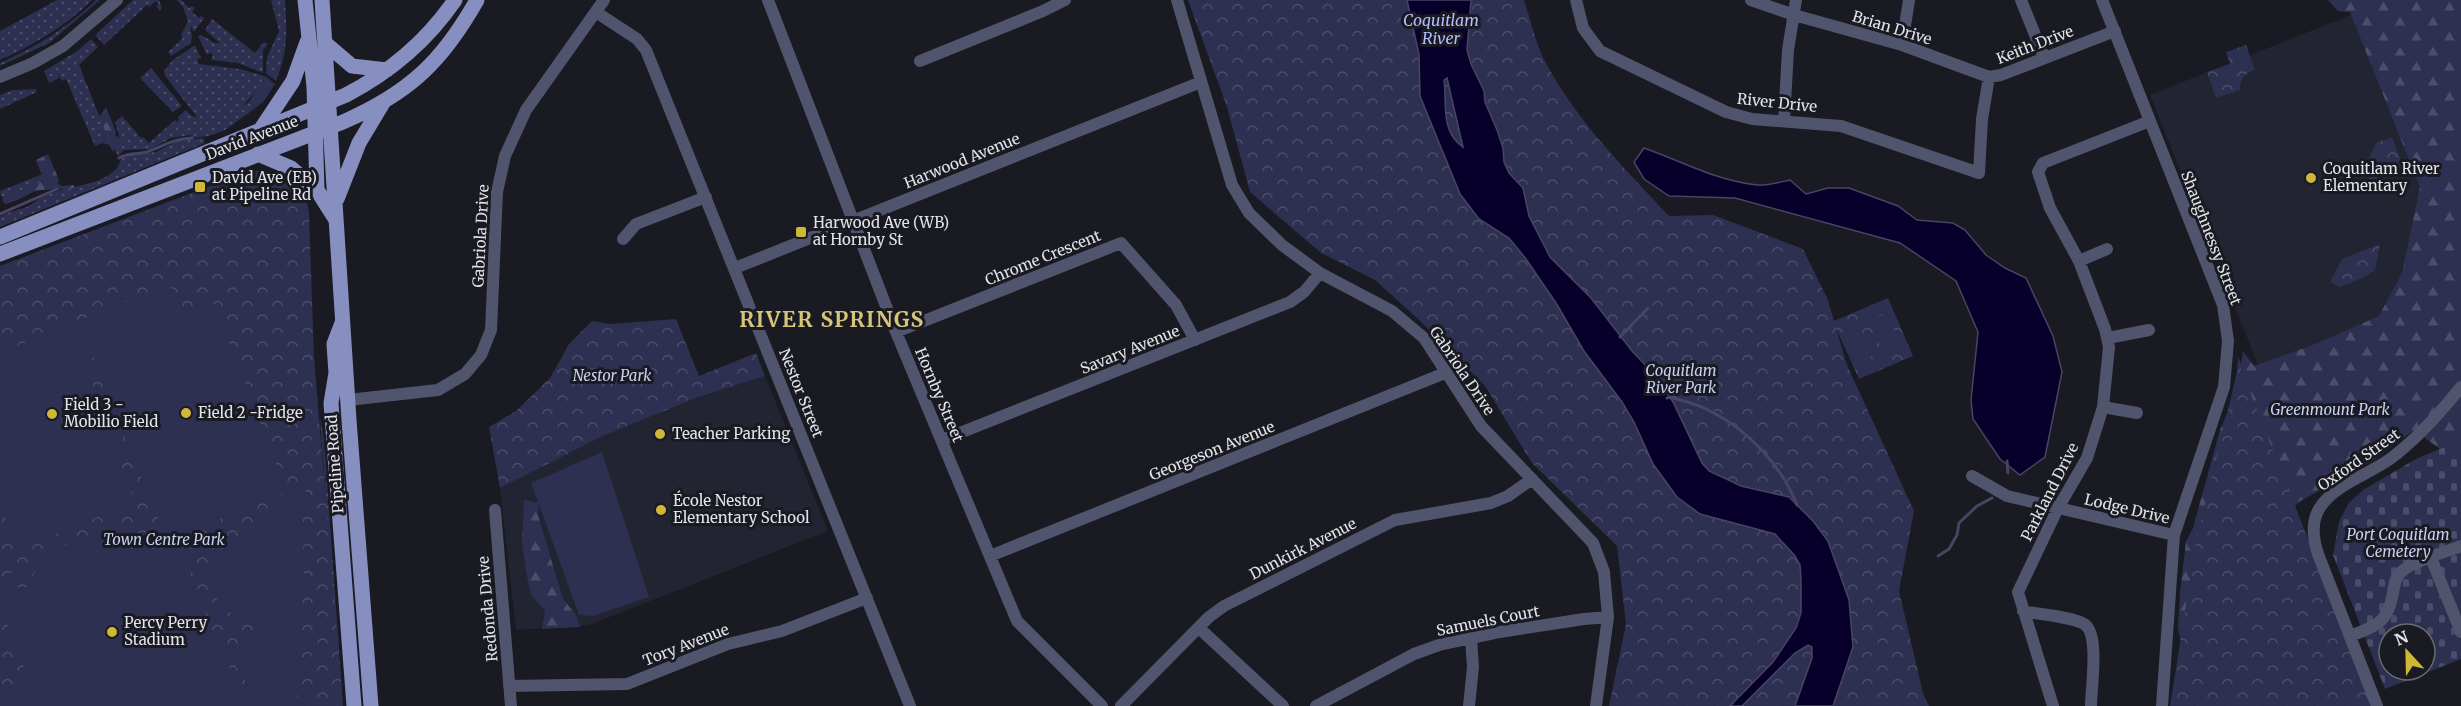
<svg xmlns="http://www.w3.org/2000/svg" width="2461" height="706" viewBox="0 0 2461 706" font-family="Merriweather,serif">
<style>
.built{fill:#222431}
.grass{fill:url(#grass-dots)}
.forest{fill:url(#forest-firs)}
.cemetery{fill:url(#cemetery-stones);fill-rule:evenodd}
.park{fill:url(#park-crowns)}
.garden{fill:#2d3050}
.water{fill:#06002a;stroke:#484463;stroke-width:1.5;fill-rule:evenodd}
.lines{fill:none;stroke-linecap:round;stroke-linejoin:round}
.stream{stroke:#484463;stroke-width:3}
.minor{stroke:#51546d;stroke-width:12}
.major{stroke:#878ec0;stroke-width:15}
.poi-dot{fill:#d0b837;stroke:#191a22;stroke-width:2}
.labels{text-anchor:middle;stroke-width:6;stroke-linejoin:round;paint-order:stroke}
.street-label{font-size:15px;fill:#e2e3e8;stroke:#191a22}
.poi-label{font-size:15px;fill:#e2e3e8;stroke:#191a22;text-anchor:start}
.park-label{font-size:15px;font-style:italic;fill:#cacff1;stroke:#191a22}
.water-label{font-size:16px;font-style:italic;fill:#b4bcff;stroke:#191a22}
.district-label{font-size:21px;font-weight:bold;letter-spacing:1.5px;fill:#d4c577;stroke:#191a22}
</style>
<defs>
<pattern id="grass-dots" width="8" height="8" patternUnits="userSpaceOnUse" patternTransform="scale(1.5)"><rect width="8" height="8" fill="#2d3050"/><path d="M2 2h.1M6 6h.1" fill="none" stroke="#4b4e69" stroke-width="1.8" stroke-linecap="round"/></pattern>
<pattern id="forest-firs" width="22" height="20" patternUnits="userSpaceOnUse" patternTransform="scale(1.5)"><rect width="22" height="20" fill="#2d3050"/><path d="M5 1l3.5 6h-7zM16 11l3.5 6h-7z" fill="#4b4e69"/></pattern>
<pattern id="cemetery-stones" width="16" height="16" patternUnits="userSpaceOnUse" patternTransform="scale(1.5)"><rect width="16" height="16" fill="#2d3050"/><path d="M2 7V4a2 2 0 0 1 4 0v3zM10 15v-3a2 2 0 0 1 4 0v3z" fill="#4b4e69"/></pattern>
<pattern id="park-crowns" width="20" height="18" patternUnits="userSpaceOnUse" patternTransform="scale(1.5)"><rect width="20" height="18" fill="#2d3050"/><path d="M2 6a3 3 0 1 1 6 0M12 15a3 3 0 1 1 6 0" fill="none" stroke="#4b4e69"/></pattern>
</defs>
<rect width="100%" height="100%" fill="#191a22"/>
<path class="built" d="M 2381,3 L 2430,116 L 2405,315 L 2264,380 L 2150,95 Z
M 765,376 L 828,531 L 589,625 L 516,630 L 500,488 L 603,436 L 696,398 Z"/>
<path class="grass" d="M 57,0 L 92,0 C 66,26 33,45 0,60 L 0,31 Z
M 96,0 L 100,0 L 49,43 L 0,66 L 0,63 C 35,47 69,27 96,0 Z
M 133,0 L 159,0 L 162,8 L 160,11 L 156,6 L 159,4 L 156,1 L 149,7 L 147,5 L 104,45 L 95,35 Z
M 177,0 L 181,0 L 189,8 L 191,6 L 195,8 L 192,12 L 199,18 L 201,16 L 204,18 L 194,32 L 190,25 L 192,37 L 191,43 L 171,56 L 168,52 L 183,38 L 181,35 L 188,21 L 183,7 Z
M 271,0 L 285,0 C 287,31 288,52 276,81 L 266,73 L 267,57 L 279,31 Z
M 212,19 L 255,53 L 264,42 L 268,44 L 263,50 L 263,73 L 238,63 L 211,60 L 213,56 L 211,52 L 207,55 L 198,36 L 201,35 L 215,43 L 220,43 L 205,30 Z
M 91,39 L 98,47 L 79,65 L 106,133 L 103,143 L 95,146 L 66,79 L 62,81 L 58,73 L 59,78 L 49,83 L 44,71 L 76,52 Z
M 195,45 L 201,58 L 197,59 L 199,64 L 239,69 L 265,76 L 260,86 L 243,106 L 249,102 L 257,107 L 225,130 L 209,136 L 192,138 L 191,135 L 171,138 L 151,149 L 124,150 L 118,156 L 114,148 L 120,138 L 115,122 L 122,116 L 141,138 L 143,137 L 149,143 L 175,120 L 177,122 L 179,120 L 178,117 L 186,110 L 192,116 L 197,117 L 165,76 L 164,71 L 173,60 Z
M 151,68 L 182,106 L 173,112 L 140,78 Z
M 36,89 L 37,92 L 0,109 L 0,95 L 13,90 Z
M 203,138 L 205,143 L 0,227 L 0,216 C 9,212 18,210 27,207 C 31,205 35,201 39,199 C 45,195 54,192 61,190 C 79,185 116,182 121,159 L 129,155 L 156,152 L 177,141 Z
M 43,174 L 44,181 L 5,198 L 1,196 L 0,191 Z
M 320,417 L 324,438 L 343,706 L 340,706 Z"/>
<path class="forest" d="M 2328,0 L 2461,0 L 2461,441 L 2440,449 L 2414,430 L 2374,460 L 2297,503 L 2176,706 L 2183,657 L 2178,627 L 2180,593 L 2186,541 L 2193,528 L 2220,430 L 2235,394 L 2238,357 L 2241,364 L 2243,351 L 2254,366 L 2318,343 L 2379,316 L 2402,273 L 2420,187 L 2350,12 L 2338,11 Z
M 265,76 L 275,84 L 265,100 L 257,107 L 249,102 Z
M 106,107 L 116,132 L 115,136 L 120,137 L 113,152 L 109,145 L 103,143 L 106,133 L 99,117 Z
M 48,154 L 59,180 L 58,184 L 62,186 L 74,185 L 74,188 C 63,190 52,189 41,190 C 31,191 18,202 5,204 L 2,200 L 4,197 L 44,181 L 36,160 Z
M 524,500 L 539,503 L 538,515 L 559,586 L 564,600 L 576,615 L 580,627 L 542,629 L 545,610 L 531,595 L 527,576 L 522,544 Z"/>
<path class="cemetery" d="M 2461,440 L 2461,659 L 2385,689 L 2333,555 L 2339,522 L 2348,504 L 2363,490 L 2416,459 ZM 2389,634 L 2425,634 L 2425,670 L 2389,670 Z"/>
<path class="park" d="M 1188,0 L 1524,0 C 1531,21 1536,46 1547,65 C 1578,122 1625,169 1669,216 L 1713,215 L 1803,249 L 1828,300 L 1834,321 L 1888,298 L 1913,356 L 1859,379 L 1836,328 L 1847,365 L 1914,511 L 1899,591 L 1923,693 L 1929,706 L 1609,706 L 1626,624 L 1617,546 L 1532,463 L 1485,386 L 1417,318 L 1375,280 L 1321,253 L 1250,192 L 1227,107 Z
M 2246,45 L 2255,70 C 2244,74 2240,78 2240,90 L 2216,98 L 2207,72 L 2230,64 L 2226,52 Z
M 2392,137 L 2404,168 L 2370,181 L 2365,166 L 2376,143 Z
M 261,170 C 288,174 304,185 309,212 L 314,357 L 343,706 L 0,706 L 0,266 L 218,183 L 250,172 Z
M 2380,244 L 2375,270 L 2364,277 L 2340,287 L 2330,282 L 2342,259 Z
M 676,319 L 699,376 L 756,353 L 765,376 L 696,398 L 603,436 L 500,488 L 489,427 L 516,411 L 550,378 L 569,344 L 592,321 L 610,324 Z
M 2239,364 L 2374,706 L 2170,706 L 2196,542 Z"/>
<path class="garden" d="M 172,288 L 182,310 L 208,300 L 213,302 L 285,487 L 281,495 L 171,538 L 165,536 L 90,349 L 82,352 L 89,369 L 87,370 L 122,458 L 120,464 L 133,497 L 130,504 L 23,547 L 16,544 L 0,503 L 0,353 L 152,291 Z
M 1887,313 L 1902,350 L 1885,357 L 1870,320 Z
M 1857,326 L 1873,362 L 1856,369 L 1841,333 Z
M 602,452 L 649,597 L 593,616 L 579,615 L 531,483 Z
M 301,482 L 307,488 L 302,501 L 304,579 L 296,706 L 261,706 L 226,651 L 254,634 L 271,629 L 257,625 L 227,611 L 203,581 L 292,499 L 297,485 Z
M 90,537 L 109,538 L 109,542 L 131,549 L 150,559 L 166,553 L 165,547 L 176,542 L 194,556 L 196,565 L 190,575 L 224,659 L 250,706 L 5,706 L 2,697 L 31,685 L 0,606 L 0,577 L 13,573 L 19,589 L 23,591 L 26,589 C 41,557 56,545 90,537 Z"/>
<path class="water" d="M 1407,0 L 1471,0 L 1467,50 L 1471,64 L 1484,91 L 1485,102 L 1497,130 L 1503,148 L 1504,162 L 1509,173 L 1523,188 L 1529,216 L 1550,257 L 1591,298 L 1632,351 L 1653,373 L 1673,402 L 1702,463 L 1709,471 L 1741,486 L 1789,497 L 1813,521 L 1828,541 L 1849,600 L 1853,647 L 1833,706 L 1795,706 L 1812,658 L 1812,647 L 1808,645 L 1795,653 L 1742,706 L 1730,706 L 1773,662 L 1796,628 L 1801,613 L 1801,579 L 1800,565 L 1795,556 L 1775,534 L 1700,514 L 1677,497 L 1653,464 L 1634,422 L 1622,402 L 1584,351 L 1556,303 L 1526,259 L 1509,238 L 1479,219 L 1460,194 L 1420,96 L 1419,54 ZM 1447,78 L 1463,147 C 1440,132 1447,102 1444,80 Z
M 1644,148 C 1681,161 1717,181 1757,185 C 1767,186 1780,182 1790,180 L 1806,194 L 1828,188 L 1849,188 L 1898,206 L 1917,220 L 1953,223 L 1965,230 L 1986,255 L 2005,268 L 2026,278 L 2053,336 L 2062,372 L 2045,457 L 2020,475 L 2000,459 L 1973,419 L 1971,400 L 1978,332 L 1956,281 L 1900,243 L 1735,198 L 1669,196 L 1644,179 L 1634,162 Z"/>
<g class="lines">
<path class="stream" d="M 119,158 C 129,152 136,155 147,152 C 164,146 172,139 192,138
M 0,214 L 57,189
M 1620,337 L 1648,308
M 1667,398 L 1670,397 C 1683,401 1698,404 1710,411 C 1747,429 1782,466 1797,505
M 2007,461 L 2008,473
M 1938,556 L 1949,549 L 1957,535 L 1959,523 L 1977,506 L 1992,498"/>
<path class="minor" d="M 768,0 L 896,332 L 1017,621 L 1102,706
M 1177,0 L 1232,185 L 1249,213 L 1282,245 L 1320,273 L 1392,311 L 1424,338 L 1481,426 L 1593,543 L 1604,572 L 1608,617 L 1596,706
M 1576,0 L 1583,28 L 1600,51 L 1726,112 L 1752,119 L 1841,126 L 1979,173 L 1982,119 L 1989,77
M 1751,0 L 1794,15 L 1902,45 L 1989,77 L 2001,75 L 2115,31
M 2021,0 L 2044,57
M 2102,0 L 2223,305 L 2228,341 L 2224,387 L 2174,535 L 2162,706
M 596,12 L 637,39 L 646,50 L 910,706
M 1902,45 L 1909,0
M 920,61 L 1043,11 L 1065,0
M 0,77 L 33,63 L 63,46 L 117,0
M 1784,121 L 1788,50 L 1796,0
M 623,239 L 636,224 L 706,197
M 2079,261 L 2107,249
M 735,268 L 1201,82
M 896,332 L 1121,243 L 1176,305 L 1195,340
M 2108,338 L 2149,330
M 348,400 L 438,390 L 465,374 L 481,355 L 491,330 L 497,192 L 505,156 L 526,110 L 604,0
M 2103,407 L 2137,413
M 942,440 L 1290,302 L 1304,292 L 1320,273
M 1972,476 L 2007,496 L 2174,535
M 495,510 L 511,706
M 990,556 L 1445,373
M 2431,558 L 2461,632
M 2023,611 C 2037,614 2073,617 2084,624 C 2100,633 2091,688 2091,706
M 1199,628 L 1283,706
M 2350,636 C 2376,626 2388,623 2393,593 C 2394,586 2395,578 2401,572 C 2413,561 2445,552 2461,546
M 509,686 L 627,684 L 728,644 L 782,631 L 867,598
M 1121,706 L 1209,617 L 1224,606 L 1395,520 L 1491,503 L 1508,496 L 1532,479
M 1316,706 L 1414,654 L 1439,645 L 1500,632 L 1584,619 L 1608,617
M 1469,706 L 1473,667 L 1471,638
M 2053,706 L 2018,592 L 2058,508 L 2087,458 L 2103,407 L 2109,347 L 2105,329 L 2079,261 L 2050,208 L 2038,172 L 2043,163 L 2150,121
M 2377,706 L 2318,554 C 2313,539 2311,523 2319,509 C 2333,485 2368,475 2390,459 C 2417,439 2440,413 2461,387"/>
<path class="major" d="M 305,0 L 314,87 L 317,190 L 336,220
M 322,0 L 349,420 L 371,706
M 325,43 L 352,66 L 387,70
M 261,129 L 293,81 L 307,42
M 258,154 L 291,168 L 317,190
M 337,199 L 359,143 L 383,103
M 0,237 L 346,95 C 390,72 427,41 455,0
M 0,254 L 343,122 C 409,93 442,62 477,0
M 342,323 L 334,344 L 336,373 L 331,403 L 354,706"/>
</g>
<g class="poi-dot">
<circle cx="2311" cy="178" r="6"/>
<rect x="194" y="181" width="12" height="12" rx="3"/>
<rect x="795" y="226" width="12" height="12" rx="3"/>
<circle cx="186" cy="413" r="6"/>
<circle cx="52" cy="414" r="6"/>
<circle cx="660" cy="434" r="6"/>
<circle cx="661" cy="510" r="6"/>
<circle cx="112" cy="632" r="6"/>
</g>
<g class="labels">
<g class="street-label">
<text transform="translate(1892 28) rotate(17)" y="5">Brian Drive</text>
<text transform="translate(2035 45) rotate(-21)" y="5">Keith Drive</text>
<text transform="translate(1777 103) rotate(6)" y="5">River Drive</text>
<text transform="translate(252 138) rotate(-21)" y="5">David Avenue</text>
<text transform="translate(962 161) rotate(-22)" y="5">Harwood Avenue</text>
<text transform="translate(481 236) rotate(-87)" y="5">Gabriola Drive</text>
<text transform="translate(2211 238) rotate(69)" y="5">Shaughnessy Street</text>
<text transform="translate(1043 258) rotate(-22)" y="5">Chrome Crescent</text>
<text transform="translate(1130 350) rotate(-22)" y="5">Savary Avenue</text>
<text transform="translate(1462 371) rotate(56)" y="5">Gabriola Drive</text>
<text transform="translate(801 393) rotate(68)" y="5">Nestor Street</text>
<text transform="translate(939 395) rotate(67)" y="5">Hornby Street</text>
<text transform="translate(1212 451) rotate(-22)" y="5">Georgeson Avenue</text>
<text transform="translate(2359 460) rotate(-35)" y="5">Oxford Street</text>
<text transform="translate(335 464) rotate(-94)" y="5">Pipeline Road</text>
<text transform="translate(2050 492) rotate(-63)" y="5">Parkland Drive</text>
<text transform="translate(2127 509) rotate(13)" y="5">Lodge Drive</text>
<text transform="translate(1303 549) rotate(-27)" y="5">Dunkirk Avenue</text>
<text transform="translate(488 609) rotate(-95)" y="5">Redonda Drive</text>
<text transform="translate(1488 621) rotate(-11)" y="5">Samuels Court</text>
<text transform="translate(686 645) rotate(-21)" y="5">Tory Avenue</text>
</g>
<g class="poi-label">
<text x="2323" y="174">Coquitlam River<tspan x="2323" dy="17">Elementary</tspan></text>
<text x="212" y="183">David Ave (EB)<tspan x="212" dy="17">at Pipeline Rd</tspan></text>
<text x="813" y="228">Harwood Ave (WB)<tspan x="813" dy="17">at Hornby St</tspan></text>
<text x="64" y="410">Field 3 -<tspan x="64" dy="17">Mobilio Field</tspan></text>
<text x="198" y="418">Field 2 -Fridge</text>
<text x="672" y="439">Teacher Parking</text>
<text x="673" y="506">École Nestor<tspan x="673" dy="17">Elementary School</tspan></text>
<text x="124" y="628">Percy Perry<tspan x="124" dy="17">Stadium</tspan></text>
</g>
<g class="park-label">
<text x="1681" y="376">Coquitlam<tspan x="1681" dy="17">River Park</tspan></text>
<text x="612" y="381">Nestor Park</text>
<text x="2330" y="415">Greenmount Park</text>
<text x="2398" y="540">Port Coquitlam<tspan x="2398" dy="17">Cemetery</tspan></text>
<text x="164" y="545">Town Centre Park</text>
</g>
<g class="water-label">
<text x="1441" y="26">Coquitlam<tspan x="1441" dy="18">River</tspan></text>
</g>
<g class="district-label">
<text x="832" y="327">RIVER SPRINGS</text>
</g>
</g>
<g transform="translate(2407 652) rotate(338)"><circle r="28" fill="#191a22" stroke="#696a71" stroke-width="1.5"/>
<path d="M0-4.5L10 22L0 15L-10 22Z" fill="#d0b837"/>
<text y="-9" font-size="16" font-weight="bold" text-anchor="middle" fill="#e2e3e8">N</text>
</g>
</svg>
